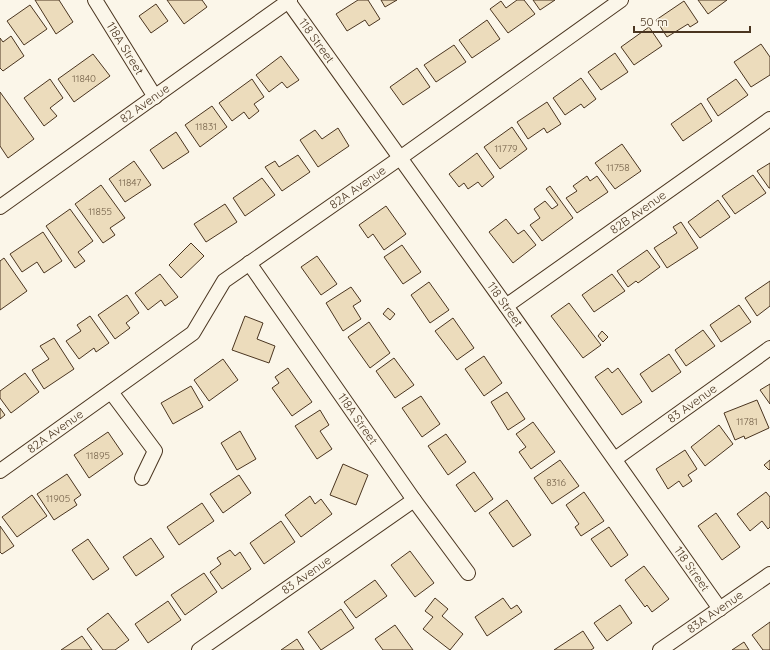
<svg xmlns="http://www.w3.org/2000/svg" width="770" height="650" viewBox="0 0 770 650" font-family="Quicksand,sans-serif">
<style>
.building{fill:#ecdcbc;stroke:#4a3520}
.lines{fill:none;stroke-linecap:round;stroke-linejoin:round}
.minor-casing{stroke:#4a3520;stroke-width:16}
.minor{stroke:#fbf6e9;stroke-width:14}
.labels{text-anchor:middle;stroke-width:3;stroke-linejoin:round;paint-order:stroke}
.number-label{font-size:10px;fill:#725f47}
.street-label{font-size:12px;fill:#4a3520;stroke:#fbf6e9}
</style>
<rect width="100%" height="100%" fill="#fbf6e9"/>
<path class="building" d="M 35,0 L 59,0 L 73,22 L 56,34 Z
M 167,0 L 202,0 L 207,7 L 184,24 Z
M 358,0 L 368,0 L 380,19 L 369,26 L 365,20 L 347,31 L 336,14 Z
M 381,0 L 397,0 L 385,7 Z
M 517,0 L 524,0 L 535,14 L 508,33 L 490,9 L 501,1 L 506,8 Z
M 533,0 L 555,0 L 540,10 Z
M 698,0 L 727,0 L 708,14 Z
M 684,1 L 698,22 L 690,27 L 688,24 L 667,37 L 656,20 Z
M 156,4 L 168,21 L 151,33 L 139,16 Z
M 30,5 L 47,29 L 24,45 L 7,21 Z
M 487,20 L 500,39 L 472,58 L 459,40 Z
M 649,27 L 662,46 L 634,65 L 621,47 Z
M 11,36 L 24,56 L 3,71 L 0,68 L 0,38 L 3,42 Z
M 761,44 L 770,57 L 770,75 L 751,87 L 734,62 Z
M 454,45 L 466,62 L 436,82 L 424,65 Z
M 615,53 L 628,72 L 601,90 L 588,72 Z
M 93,54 L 110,76 L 74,102 L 58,79 Z
M 281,56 L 299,80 L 287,88 L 282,82 L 269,92 L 256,75 Z
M 417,68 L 430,87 L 403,105 L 390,87 Z
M 581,78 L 596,99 L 584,108 L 581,104 L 565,115 L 553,98 Z
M 50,79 L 63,98 L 50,108 L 57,116 L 44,126 L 24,98 Z
M 252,79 L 264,97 L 254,104 L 259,111 L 249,119 L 244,112 L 232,121 L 219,103 Z
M 736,79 L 748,95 L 718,116 L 707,99 Z
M 0,92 L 34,139 L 8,158 L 0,146 Z
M 547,102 L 561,124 L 547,133 L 544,128 L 528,139 L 517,122 Z
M 701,103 L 712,121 L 683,141 L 671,124 Z
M 212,106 L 227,127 L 200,147 L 185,125 Z
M 512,127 L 527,149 L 500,169 L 484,147 Z
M 338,128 L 349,146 L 318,167 L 300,140 L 315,130 L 322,139 Z
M 176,132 L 189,152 L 163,169 L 150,150 Z
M 622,144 L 641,171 L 615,189 L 595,163 Z
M 477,153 L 494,177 L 482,187 L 478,182 L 468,189 L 464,183 L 459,187 L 449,174 Z
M 298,155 L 310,172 L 282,191 L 265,167 L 275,161 L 279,167 Z
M 134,161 L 151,185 L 125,202 L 109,179 Z
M 770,163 L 770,188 L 769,188 L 757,171 Z
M 753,175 L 766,193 L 735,214 L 722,196 Z
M 587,176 L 590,181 L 597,176 L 608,192 L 577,213 L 566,198 L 577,191 L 573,186 Z
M 262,178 L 275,195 L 245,216 L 233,198 Z
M 101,185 L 125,218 L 110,228 L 115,235 L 103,243 L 75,204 Z
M 550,186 L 573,218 L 542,241 L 530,225 L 540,218 L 534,209 L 545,201 L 552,209 L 558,205 L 546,189 Z
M 718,200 L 730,217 L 700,238 L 688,222 Z
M 225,204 L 237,222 L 206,242 L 194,224 Z
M 386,206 L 406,234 L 384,250 L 373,234 L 368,238 L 359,225 Z
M 70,209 L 93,241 L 78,252 L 85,261 L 75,268 L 46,226 Z
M 506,219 L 518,234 L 524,230 L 536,245 L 513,263 L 489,232 Z
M 681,222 L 698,248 L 667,268 L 654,248 L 677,233 L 673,227 Z
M 43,232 L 62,261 L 44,273 L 37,262 L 22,272 L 10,254 Z
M 191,243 L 204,256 L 181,278 L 169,265 Z
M 402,245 L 421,272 L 403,284 L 384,257 Z
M 647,250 L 660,267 L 638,283 L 636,281 L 628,287 L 617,271 Z
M 317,256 L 337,284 L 321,295 L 301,267 Z
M 4,258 L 27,291 L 0,310 L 0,261 Z
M 160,274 L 178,297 L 165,306 L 161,300 L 148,310 L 135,293 Z
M 612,274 L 625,291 L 594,312 L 582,295 Z
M 770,281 L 770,306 L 757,316 L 745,298 Z
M 429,282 L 449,310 L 430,323 L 411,295 Z
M 351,287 L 361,301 L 353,306 L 361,319 L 343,331 L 326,303 Z
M 127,295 L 139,313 L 126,323 L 130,328 L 115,339 L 98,315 Z
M 569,303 L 601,345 L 583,358 L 551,316 Z
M 739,305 L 751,322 L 721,342 L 710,325 Z
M 388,308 L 395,314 L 390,320 L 383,314 Z
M 90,316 L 109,343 L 96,352 L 94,348 L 79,359 L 66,341 L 81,331 L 77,325 Z
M 245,316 L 263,323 L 257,339 L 275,346 L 269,363 L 232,350 Z
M 453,318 L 474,348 L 457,360 L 435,331 Z
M 369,322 L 390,353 L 370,368 L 348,337 Z
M 703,330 L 715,346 L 686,366 L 675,350 Z
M 602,331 L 608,337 L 603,342 L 598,336 Z
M 54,338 L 74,369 L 44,389 L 32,370 L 49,359 L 40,346 Z
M 669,354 L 681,372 L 652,392 L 640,374 Z
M 484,356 L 502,383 L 484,396 L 465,369 Z
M 394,358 L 414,385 L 395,398 L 376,371 Z
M 223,359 L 238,380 L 209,401 L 194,380 Z
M 288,368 L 312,402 L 292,416 L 272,388 L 279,383 L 275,377 Z
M 608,368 L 612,373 L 618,368 L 642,402 L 622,415 L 595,377 Z
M 25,373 L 39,392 L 11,413 L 0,398 L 0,391 Z
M 770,384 L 770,404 L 760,390 Z
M 191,386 L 203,407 L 173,424 L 161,403 Z
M 507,392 L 525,419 L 508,430 L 491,402 Z
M 421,396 L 440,424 L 422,437 L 402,408 Z
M 757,400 L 769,428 L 745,439 L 744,436 L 735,440 L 724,413 Z
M 0,408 L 5,415 L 0,419 Z
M 320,410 L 329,425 L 320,431 L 332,449 L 317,459 L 295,426 Z
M 533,422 L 555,452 L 531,469 L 519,452 L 526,447 L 516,434 Z
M 719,425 L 733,444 L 705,466 L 691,447 Z
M 240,431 L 256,459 L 237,470 L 221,443 Z
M 108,432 L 123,454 L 89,478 L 74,455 Z
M 446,434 L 466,462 L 448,475 L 428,446 Z
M 685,450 L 697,469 L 688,475 L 692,481 L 683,487 L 679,481 L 668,489 L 656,469 Z
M 560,460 L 579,486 L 552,504 L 534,478 Z
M 770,460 L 770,469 L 769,470 L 764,465 Z
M 343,464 L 368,475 L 356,505 L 330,495 Z
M 474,472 L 493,499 L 475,512 L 456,485 Z
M 67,474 L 81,495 L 74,500 L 77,505 L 54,520 L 37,494 Z
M 239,475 L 251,493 L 223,513 L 210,494 Z
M 584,492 L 604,521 L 581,536 L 575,527 L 579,524 L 566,505 Z
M 766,492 L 770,497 L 770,527 L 768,529 L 762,521 L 750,531 L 737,514 Z
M 32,495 L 47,516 L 17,537 L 2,517 Z
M 310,496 L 315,504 L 321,499 L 332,514 L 301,537 L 285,515 Z
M 507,500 L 531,535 L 513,547 L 489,513 Z
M 202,503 L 214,521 L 179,545 L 167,527 Z
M 716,513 L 740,547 L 722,560 L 698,526 Z
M 281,521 L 295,542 L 264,564 L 250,543 Z
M 0,526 L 14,546 L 2,554 L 0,552 Z
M 609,527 L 628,555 L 611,567 L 591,539 Z
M 151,538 L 164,557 L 136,576 L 123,557 Z
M 88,539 L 109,569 L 93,580 L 72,550 Z
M 230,550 L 235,556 L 240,552 L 251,569 L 222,589 L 210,572 L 221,564 L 217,558 Z
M 410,551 L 434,583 L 415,597 L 391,565 Z
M 644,566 L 669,599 L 652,612 L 647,605 L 645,607 L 625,580 Z
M 204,573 L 217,592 L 185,615 L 171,595 Z
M 375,580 L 387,596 L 356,618 L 344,602 Z
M 435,598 L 448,609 L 442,616 L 463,634 L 450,650 L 423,629 L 433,617 L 425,611 Z
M 503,598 L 511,609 L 517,605 L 522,612 L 487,636 L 475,617 Z
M 168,601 L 181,620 L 148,643 L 135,624 Z
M 620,605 L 632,623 L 607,641 L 594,623 Z
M 341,609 L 354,628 L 321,650 L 308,632 Z
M 108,613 L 129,640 L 115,650 L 103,650 L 87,629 Z
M 770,622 L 770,650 L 763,650 L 752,635 Z
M 395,625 L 413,650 L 383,650 L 375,639 Z
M 583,631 L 594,648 L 591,650 L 554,650 Z
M 82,636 L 92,650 L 61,650 Z
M 297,639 L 304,650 L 281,650 Z
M 744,642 L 749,650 L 732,650 Z"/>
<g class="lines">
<defs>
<g id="minor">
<path id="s1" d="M 95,0 L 155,97"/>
<path id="s2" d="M 288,1 L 506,306 L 720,609"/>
<path id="s3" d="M 0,207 L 290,0"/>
<path id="s4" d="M 249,263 L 414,500 L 468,573"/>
<path id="s5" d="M 506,306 L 770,119"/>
<path d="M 111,392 L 155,451 L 142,478"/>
<path id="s6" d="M 615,459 L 770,348"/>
<path id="s7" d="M 0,471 L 193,333 L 224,281 L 400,158 L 621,0"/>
<path id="s8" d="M 199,650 L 414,500"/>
<path id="s9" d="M 660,650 L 770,574"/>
</g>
</defs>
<use href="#minor" class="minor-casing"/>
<use href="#minor" class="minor"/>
</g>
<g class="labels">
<g class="number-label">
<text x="84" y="82">11840</text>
<text x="206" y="130">11831</text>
<text x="506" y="152">11779</text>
<text x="618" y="171">11758</text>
<text x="130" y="186">11847</text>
<text x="100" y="215">11855</text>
<text x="747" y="425">11781</text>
<text x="98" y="459">11895</text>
<text x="556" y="486">8316</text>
<text x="58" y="502">11905</text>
</g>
<g class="street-label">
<text dy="4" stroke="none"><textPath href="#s2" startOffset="49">118 Street</textPath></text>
<text dy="4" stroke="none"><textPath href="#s1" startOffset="57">118A Street</textPath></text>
<text dy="4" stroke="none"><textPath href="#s3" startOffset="178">82 Avenue</textPath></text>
<text dy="4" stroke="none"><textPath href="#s7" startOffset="461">82A Avenue</textPath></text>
<text dy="4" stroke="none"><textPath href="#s5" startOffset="162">82B Avenue</textPath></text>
<text dy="4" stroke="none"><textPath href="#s2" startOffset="373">118 Street</textPath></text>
<text dy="4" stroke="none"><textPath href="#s6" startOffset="95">83 Avenue</textPath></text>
<text dy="4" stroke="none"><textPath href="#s4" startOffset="190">118A Street</textPath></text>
<text dy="4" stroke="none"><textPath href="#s7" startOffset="68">82A Avenue</textPath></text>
<text dy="4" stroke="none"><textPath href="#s2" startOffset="697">118 Street</textPath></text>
<text dy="4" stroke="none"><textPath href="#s8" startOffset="131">83 Avenue</textPath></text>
<text dy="4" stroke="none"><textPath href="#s9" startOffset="67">83A Avenue</textPath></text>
</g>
</g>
<path d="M634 26v6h116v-6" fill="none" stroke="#4a3520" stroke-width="2"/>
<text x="640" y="26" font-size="12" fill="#4a3520" stroke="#fbf6e9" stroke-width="3" paint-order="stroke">50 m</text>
</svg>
